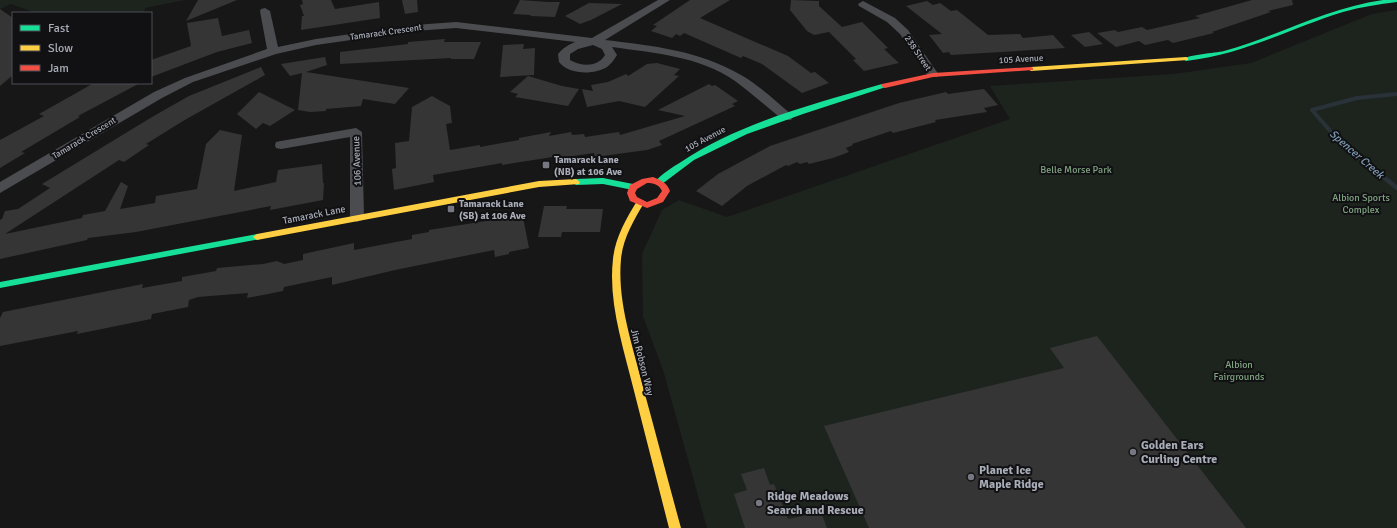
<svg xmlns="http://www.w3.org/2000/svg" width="1397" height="528" viewBox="0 0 1397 528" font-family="Signika,sans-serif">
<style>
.green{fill:#1d241e}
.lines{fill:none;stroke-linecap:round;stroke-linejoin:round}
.stream-far1{stroke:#2a3239;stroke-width:4}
.stream{stroke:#2a3239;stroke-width:4.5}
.building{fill:#353536}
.street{fill:#4b4c50;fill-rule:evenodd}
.fast{fill:#16e098;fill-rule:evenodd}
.slow{fill:#ffcf43;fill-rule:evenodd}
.jam{fill:#f24e42;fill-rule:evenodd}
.poi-dot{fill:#757880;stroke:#111113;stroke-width:1.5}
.labels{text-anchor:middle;stroke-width:4;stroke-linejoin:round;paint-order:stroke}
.far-street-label{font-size:9px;fill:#a8adb8;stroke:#111113}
.poi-label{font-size:10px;font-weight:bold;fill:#a8adb8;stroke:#111113;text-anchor:start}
.street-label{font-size:10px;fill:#a8adb8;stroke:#111113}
.park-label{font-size:10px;fill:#7fa381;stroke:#111113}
.water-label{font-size:11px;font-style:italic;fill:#7f9bb3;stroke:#111113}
.near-poi-label{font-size:12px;font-weight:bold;fill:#a8adb8;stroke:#111113;text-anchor:start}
</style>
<rect width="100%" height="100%" fill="#171717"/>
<path class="green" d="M 0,0 L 185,0 L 145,8 L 144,13 L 36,13 L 11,4 L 0,9 Z
M 1397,10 L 1397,528 L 707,528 L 664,373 L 643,316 L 642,254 L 662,210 L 679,200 L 727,217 L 1010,119 L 990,86 L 1174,74 L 1251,63 L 1372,14 Z"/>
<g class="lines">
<path class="stream-far1" d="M 1338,140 L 1312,110 L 1357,98 L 1397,94"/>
<path class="stream" d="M 1337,139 L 1397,188"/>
</g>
<path class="building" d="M 198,0 L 237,0 L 186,21 Z
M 302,0 L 331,0 L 335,9 L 379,2 L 380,18 L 301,30 L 302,16 L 304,16 L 300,5 L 303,4 Z
M 402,0 L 417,0 L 418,12 L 405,14 Z
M 520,0 L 548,2 L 560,2 L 555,17 L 530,16 L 531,15 L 513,14 Z
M 690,0 L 730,0 L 700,18 L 788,56 L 811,73 L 815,72 L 829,83 L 802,93 L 762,64 L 743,56 L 741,58 L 684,33 L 680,36 L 676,34 L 672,38 L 651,31 L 657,26 L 653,25 Z
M 791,0 L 819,1 L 819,6 L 842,27 L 862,22 L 888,48 L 884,49 L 899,63 L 864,71 L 853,60 L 856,59 L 829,32 L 814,35 L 807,31 L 790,10 Z
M 1252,0 L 1292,0 L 1293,5 L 1268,11 L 1271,12 L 1212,32 L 1214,33 L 1173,43 L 1168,40 L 1145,45 L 1139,41 L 1116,47 L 1097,33 L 1115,30 L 1118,32 L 1142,27 L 1147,30 L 1200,18 L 1195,16 Z
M 927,1 L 933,5 L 940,3 L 951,11 L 957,10 L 988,35 L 1020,34 L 1023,38 L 1053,35 L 1065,48 L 951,55 L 949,52 L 943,53 L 929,35 L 942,34 L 906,6 Z
M 589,3 L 622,4 L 591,20 L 580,24 L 565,16 Z
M 0,9 L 13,18 L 13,75 L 0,86 Z
M 218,18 L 222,36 L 249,30 L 252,43 L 217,52 L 151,77 L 151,60 L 191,46 L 187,23 Z
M 1089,32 L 1103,44 L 1085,47 L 1071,35 Z
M 445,39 L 444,42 L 481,42 L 474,59 L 451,59 L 451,58 L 340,64 L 340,52 L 408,44 L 408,42 Z
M 524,44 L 523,49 L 535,48 L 534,75 L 500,77 L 503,45 Z
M 325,57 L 327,65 L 306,72 L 409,88 L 395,104 L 363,99 L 361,106 L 326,109 L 326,111 L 310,112 L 298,110 L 302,73 L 290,76 L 281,64 Z
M 657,63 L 680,69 L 674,75 L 679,76 L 645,107 L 619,101 L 587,107 L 582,89 L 593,91 L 591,85 L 608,82 L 626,74 L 628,76 L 647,64 Z
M 261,67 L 265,75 L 183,121 L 146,144 L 149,145 L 124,162 L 119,160 L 5,234 L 82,218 L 83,215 L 105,211 L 121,182 L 128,186 L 120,209 L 155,203 L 156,196 L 197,189 L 206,144 L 220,130 L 242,135 L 234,191 L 276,182 L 278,170 L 322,164 L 323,183 L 324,183 L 323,200 L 270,210 L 271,206 L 136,232 L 88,238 L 87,240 L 0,259 L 0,220 L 2,219 L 5,211 L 18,209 L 50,188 L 42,184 L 152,117 L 189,96 Z
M 528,76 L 562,86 L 579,89 L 568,106 L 515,97 L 518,94 L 510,92 Z
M 94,83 L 140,83 L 78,116 L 80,117 L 21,152 L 25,153 L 0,168 L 0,140 L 44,116 L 39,114 Z
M 709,84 L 712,86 L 715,85 L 738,101 L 732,104 L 735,106 L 659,141 L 662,145 L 647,150 L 595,157 L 594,153 L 559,158 L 559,156 L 502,165 L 502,163 L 433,175 L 434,182 L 394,190 L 392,169 L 396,168 L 395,143 L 409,141 L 412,107 L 432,96 L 450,106 L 452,123 L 446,124 L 450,150 L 480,145 L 480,147 L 519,140 L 519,138 L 551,132 L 549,136 L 571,132 L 572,135 L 584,134 L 585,137 L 619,132 L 620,135 L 685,116 L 658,110 Z
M 984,89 L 998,105 L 984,108 L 987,112 L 935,120 L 936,122 L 893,133 L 891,131 L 852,144 L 853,145 L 846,148 L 849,152 L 833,158 L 809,164 L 807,162 L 800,164 L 797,162 L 788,166 L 786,165 L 747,186 L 722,206 L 696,191 L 718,174 L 770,146 L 899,103 L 946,92 L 948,94 Z
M 259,92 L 295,110 L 270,126 L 263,123 L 256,129 L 237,114 Z
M 544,206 L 567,206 L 566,209 L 603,209 L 600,232 L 562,232 L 561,237 L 538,237 Z
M 522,212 L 529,248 L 509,252 L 509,254 L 495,257 L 494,250 L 395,270 L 332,285 L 332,277 L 284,287 L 283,291 L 247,298 L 248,293 L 198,297 L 189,300 L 188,307 L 152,314 L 151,319 L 77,334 L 78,331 L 0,346 L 0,318 L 3,312 L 143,284 L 142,288 L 182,281 L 182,277 L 216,271 L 217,268 L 263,264 L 277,261 L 284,264 L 303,260 L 303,254 L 354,243 L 354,250 L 412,239 L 412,235 L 429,232 L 429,230 L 505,218 L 505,216 Z
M 1097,336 L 1246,528 L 869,528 L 824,426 L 1064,368 L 1050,348 Z
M 764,468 L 770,485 L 774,484 L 788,519 L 821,512 L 827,528 L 745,528 L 734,494 L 747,490 L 741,474 Z"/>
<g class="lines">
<path class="street" d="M 658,0 L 670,0 L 605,40 C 654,46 697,50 741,75 C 759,85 775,101 791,114 L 793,117 L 791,120 L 783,120 C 767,107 751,93 735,81 C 699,56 654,53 612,47 L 617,55 C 614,60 611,64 607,67 C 594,75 569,75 559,62 L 558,54 C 563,48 568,45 575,42 L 456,28 L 414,31 L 316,45 L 276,54 L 193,82 L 162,98 L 0,193 L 0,182 L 154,92 L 185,78 L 267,49 L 260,11 L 261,9 L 265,8 L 270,11 L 278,47 L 316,39 L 414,25 L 456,22 L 592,38 ZM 593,45 L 602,49 L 605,55 C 598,67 582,67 570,60 L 570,54 L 578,49 Z
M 863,1 L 895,18 L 908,30 L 939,75 L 937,77 L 929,77 L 900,34 L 887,22 L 859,6 L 858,4 Z
M 356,128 L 362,132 L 364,217 L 362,220 L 357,222 L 352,220 L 350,217 L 350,137 L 281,149 L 276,148 L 275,145 L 276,142 L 281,141 Z"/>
<path class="fast" d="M 1383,0 L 1397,0 L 1397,2 C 1379,4 1361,7 1343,12 C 1288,29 1245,54 1186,61 L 1183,59 C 1188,55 1215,53 1224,51 C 1278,36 1327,8 1383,0 Z
M 882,84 L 885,84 L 889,86 L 803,114 L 747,134 L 694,160 L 662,184 L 659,185 L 655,182 C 661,174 673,167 681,162 C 741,122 814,104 882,84 Z
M 603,178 L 633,184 L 637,187 L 633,190 L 603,184 L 576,185 L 572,182 L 576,179 Z
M 257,234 L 261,237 L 260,239 L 0,288 L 0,282 Z"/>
<path class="slow" d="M 1186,57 L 1188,58 L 1188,60 L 1031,71 L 1028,69 L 1031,67 Z
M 576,179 L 580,182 L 579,184 L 539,187 L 257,240 L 253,237 L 257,234 L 539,181 Z
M 640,200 L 644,203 C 634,220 623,238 621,259 C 617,302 633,346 643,387 C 656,434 668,481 681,528 L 669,528 C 657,481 645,434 633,387 C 623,346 608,302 613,259 C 615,238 626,219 637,201 Z"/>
<path class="jam" d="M 1031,67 L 1033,68 L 1033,70 L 933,77 L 885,88 L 881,86 L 882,84 L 933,73 Z
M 653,177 C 661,180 667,183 670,191 L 663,202 L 647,208 L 630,201 L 627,193 L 630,185 L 642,179 ZM 647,183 C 653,183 659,184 662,191 L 657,198 L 647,202 L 637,197 L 635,193 L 637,189 Z"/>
</g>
<g class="poi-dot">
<rect x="542" y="161" width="8" height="8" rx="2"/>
<rect x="447" y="205" width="8" height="8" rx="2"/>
<circle cx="1133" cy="452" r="4"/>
<circle cx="971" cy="477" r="4"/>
<circle cx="759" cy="503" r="4"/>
</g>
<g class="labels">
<g class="far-street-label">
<text transform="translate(386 32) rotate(-8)" y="3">Tamarack Crescent</text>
<text transform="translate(918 53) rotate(56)" y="3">238 Street</text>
<text transform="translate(1021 59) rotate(-3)" y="3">105 Avenue</text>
<text transform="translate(84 138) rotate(-31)" y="3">Tamarack Crescent</text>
<text transform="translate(705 139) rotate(-28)" y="3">105 Avenue</text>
</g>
<g class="poi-label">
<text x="554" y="163">Tamarack Lane<tspan x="554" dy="12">(NB) at 106 Ave</tspan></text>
<text x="459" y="207">Tamarack Lane<tspan x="459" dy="12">(SB) at 106 Ave</tspan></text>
</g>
<g class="street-label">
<text transform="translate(356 161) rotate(-92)" y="4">106 Avenue</text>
<text transform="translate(314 214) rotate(-11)" y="4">Tamarack Lane</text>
<text transform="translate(643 362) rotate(76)" y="4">Jim Robson Way</text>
</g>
<g class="park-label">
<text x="1076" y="173">Belle Morse Park</text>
<text x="1361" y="201">Albion Sports<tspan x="1361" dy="12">Complex</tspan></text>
<text x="1239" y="368">Albion<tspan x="1239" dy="12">Fairgrounds</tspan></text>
</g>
<g class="water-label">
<text transform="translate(1357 154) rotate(41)" y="4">Spencer Creek</text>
</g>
<g class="near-poi-label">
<text x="1141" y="449">Golden Ears<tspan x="1141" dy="14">Curling Centre</tspan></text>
<text x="979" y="474">Planet Ice<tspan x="979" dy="14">Maple Ridge</tspan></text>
<text x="767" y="500">Ridge Meadows<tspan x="767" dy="14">Search and Rescue</tspan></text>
</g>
</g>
<rect x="12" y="12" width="140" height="72" fill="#111113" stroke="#4d4f55"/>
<rect x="20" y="25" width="20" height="6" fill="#16e098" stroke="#4d4f55"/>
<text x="48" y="32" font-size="12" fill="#a8adb8">Fast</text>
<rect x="20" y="45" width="20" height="6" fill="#ffcf43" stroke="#4d4f55"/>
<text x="48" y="52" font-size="12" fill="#a8adb8">Slow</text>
<rect x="20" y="65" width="20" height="6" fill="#f24e42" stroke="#4d4f55"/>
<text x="48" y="72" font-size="12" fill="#a8adb8">Jam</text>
</svg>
